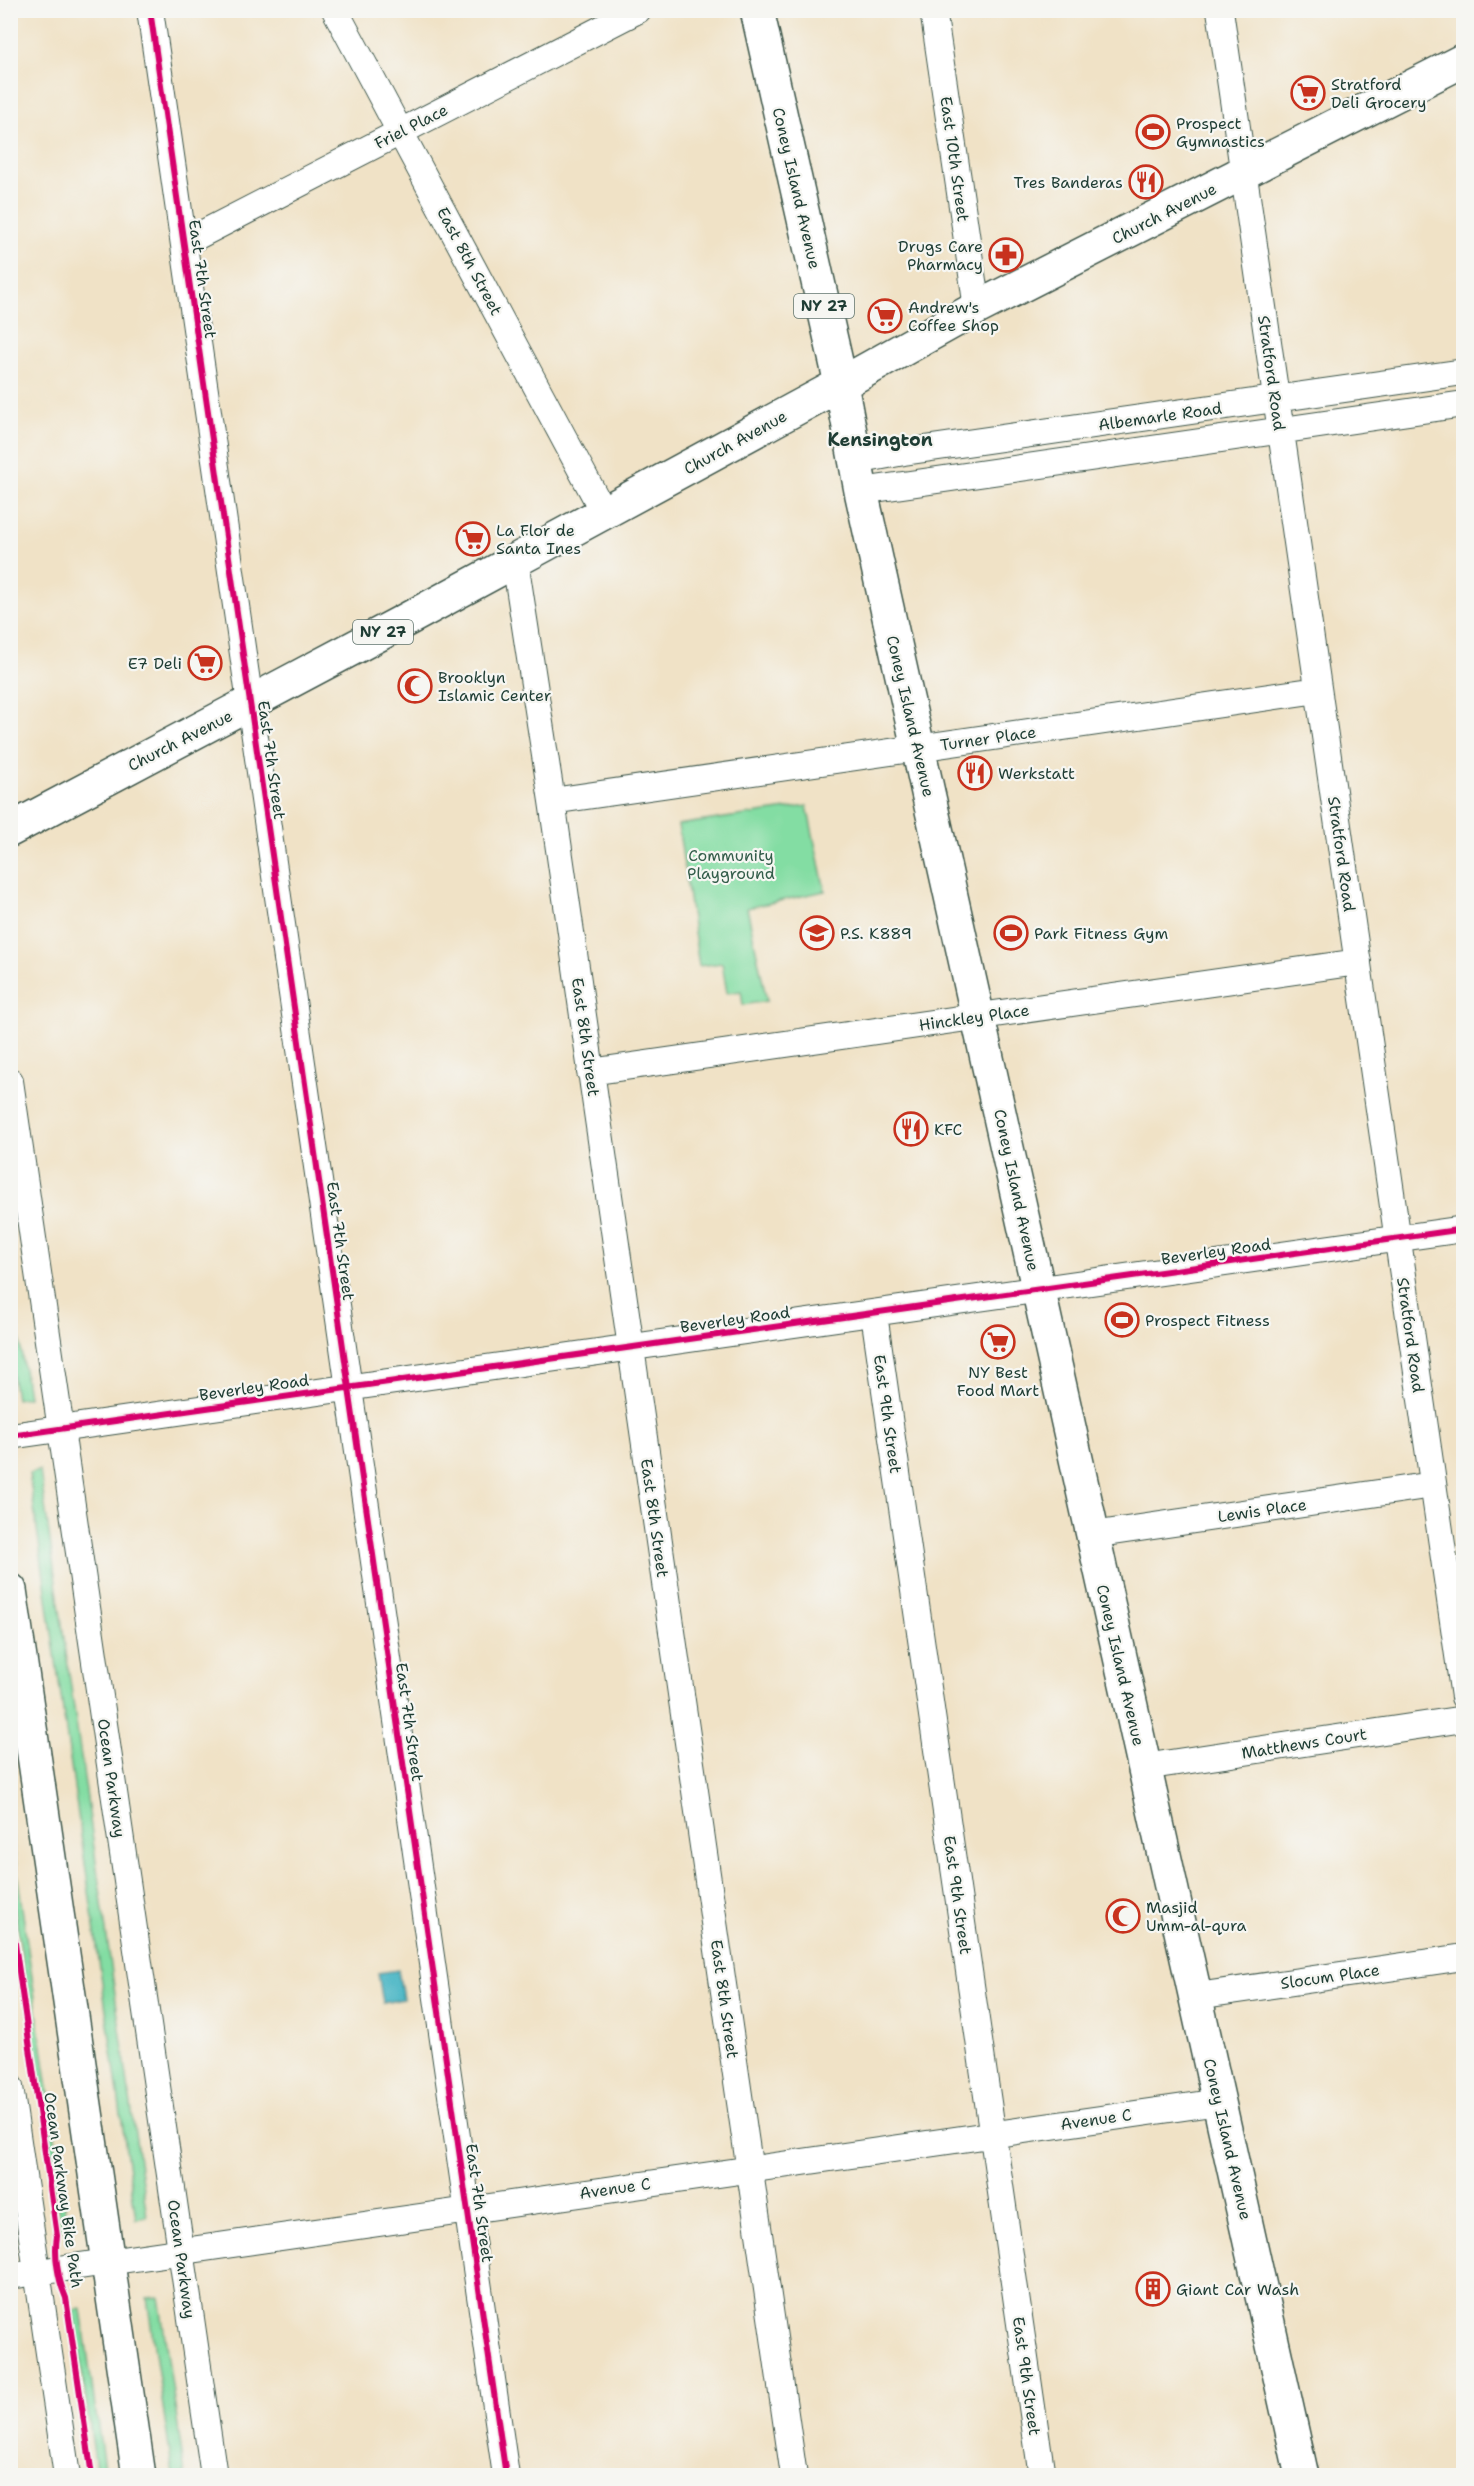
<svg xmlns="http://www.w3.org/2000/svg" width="1474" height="2486" viewBox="0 0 1474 2486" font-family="'Shantell Sans',sans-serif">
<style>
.green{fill:#83dda3;stroke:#518d6c;stroke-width:1.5}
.water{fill:#49b6c5;stroke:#347a7c;stroke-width:1.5}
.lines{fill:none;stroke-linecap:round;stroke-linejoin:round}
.minor-casing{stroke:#3e564a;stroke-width:28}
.major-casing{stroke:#3e564a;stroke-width:36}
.highway-casing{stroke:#3e564a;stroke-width:36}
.minor{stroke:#fff;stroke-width:26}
.major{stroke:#fff;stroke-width:33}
.highway{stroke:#fff;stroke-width:33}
.cycleway-casing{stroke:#f6f6f2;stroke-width:10}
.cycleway{stroke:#d6006c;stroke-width:6}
.labels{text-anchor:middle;stroke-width:4.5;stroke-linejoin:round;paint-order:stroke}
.shield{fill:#f6f6f2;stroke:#60746d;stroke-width:1.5}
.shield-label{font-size:15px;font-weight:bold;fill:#1f3d34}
.poi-label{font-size:16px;fill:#1f3d34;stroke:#f6f6f2;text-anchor:start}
.street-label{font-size:16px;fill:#1f3d34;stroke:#f6f6f2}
.park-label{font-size:16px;fill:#335d4a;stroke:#f6f6f2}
.neighbourhood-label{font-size:18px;font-weight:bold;fill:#1f3d34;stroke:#f6f6f2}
</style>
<rect width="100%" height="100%" fill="#f6f6f2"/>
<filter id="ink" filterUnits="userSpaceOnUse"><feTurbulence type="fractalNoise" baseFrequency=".0167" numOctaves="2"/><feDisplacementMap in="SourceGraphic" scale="12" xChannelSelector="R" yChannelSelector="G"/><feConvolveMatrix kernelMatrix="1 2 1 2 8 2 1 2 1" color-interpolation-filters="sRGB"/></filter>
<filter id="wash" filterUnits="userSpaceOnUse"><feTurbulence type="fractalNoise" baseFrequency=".008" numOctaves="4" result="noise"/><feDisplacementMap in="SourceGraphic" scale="24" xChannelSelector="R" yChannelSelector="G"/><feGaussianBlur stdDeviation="1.35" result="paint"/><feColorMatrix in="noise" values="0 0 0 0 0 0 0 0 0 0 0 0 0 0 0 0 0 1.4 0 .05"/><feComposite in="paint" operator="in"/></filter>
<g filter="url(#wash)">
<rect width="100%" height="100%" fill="#f0e2c6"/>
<path class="green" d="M 807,806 L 825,891 L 747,908 L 767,1001 L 743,1005 L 741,991 L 727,993 L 722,963 L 699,966 L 678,825 Z
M 10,1275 L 28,1397 L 16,1399 L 10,1361 Z
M 40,1471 L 147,2217 L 136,2219 L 29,1473 Z
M 11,1831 L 68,2228 L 61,2229 L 11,1882 Z
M 159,2297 L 185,2475 L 173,2475 L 147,2298 Z
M 81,2309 L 105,2475 L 97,2475 L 73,2310 Z"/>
<path class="water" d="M 398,1970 L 403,1999 L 383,2003 L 378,1973 Z"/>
</g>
<g filter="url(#ink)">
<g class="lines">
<defs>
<path id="minor" d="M 150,10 L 506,2476
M 335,10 L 604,513
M 933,10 L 977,308
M 1220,10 L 1464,1697
M 184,243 L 638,10
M 856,461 L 904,452 L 1464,372
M 861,491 L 1464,404
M 515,561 L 552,801 L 794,2476
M 552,801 L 1318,690
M 590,1072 L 1358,962
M 10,1081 L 214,2476
M 874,1314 L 1042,2476
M 10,1436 C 495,1365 979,1299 1464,1229
M 1092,1535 L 1433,1485
M 1144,1767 L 1464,1719
M 1197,1996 L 1464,1957
M 10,2087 L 67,2476
M 10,2276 L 1219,2102"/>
<path id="major" d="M 10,1590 L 139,2476
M 1302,2476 L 861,491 L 841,384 L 977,308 L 1464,60"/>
<path id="highway" d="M 10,830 L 404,621 L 841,384 L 757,10"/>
</defs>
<use href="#minor" class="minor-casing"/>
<use href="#major" class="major-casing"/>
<use href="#highway" class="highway-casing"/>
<use href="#minor" class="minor"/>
<use href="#major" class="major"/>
<use href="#highway" class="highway"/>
<defs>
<path id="cycleway" d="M 150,10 L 506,2476
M 10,1436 C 495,1365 979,1299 1464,1229
M 10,1909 L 57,2236 C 54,2255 58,2280 66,2298 L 92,2476"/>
</defs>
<use href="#cycleway" class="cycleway-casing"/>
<use href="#cycleway" class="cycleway"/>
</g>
</g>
<defs>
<symbol id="supermarket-ring" viewBox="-11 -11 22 22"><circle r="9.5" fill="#f6f6f2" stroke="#c8321e" stroke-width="1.5"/><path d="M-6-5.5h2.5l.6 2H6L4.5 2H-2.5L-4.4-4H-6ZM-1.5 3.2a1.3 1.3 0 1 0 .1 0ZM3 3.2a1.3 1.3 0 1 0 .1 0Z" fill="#c8321e"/></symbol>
<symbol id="stadium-ring" viewBox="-11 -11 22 22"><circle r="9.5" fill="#f6f6f2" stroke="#c8321e" stroke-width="1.5"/><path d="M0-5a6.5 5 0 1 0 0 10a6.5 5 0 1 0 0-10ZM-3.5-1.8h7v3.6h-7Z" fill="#c8321e"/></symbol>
<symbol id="restaurant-ring" viewBox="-11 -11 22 22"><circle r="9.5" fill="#f6f6f2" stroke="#c8321e" stroke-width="1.5"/><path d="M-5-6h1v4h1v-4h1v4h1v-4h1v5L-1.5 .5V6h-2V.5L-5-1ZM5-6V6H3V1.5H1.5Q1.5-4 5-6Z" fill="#c8321e"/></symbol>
<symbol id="pharmacy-ring" viewBox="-11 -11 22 22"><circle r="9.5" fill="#f6f6f2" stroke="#c8321e" stroke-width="1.5"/><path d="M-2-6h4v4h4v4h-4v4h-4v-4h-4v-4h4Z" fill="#c8321e"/></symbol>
<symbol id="mosque-ring" viewBox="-11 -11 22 22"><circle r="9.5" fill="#f6f6f2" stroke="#c8321e" stroke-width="1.5"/><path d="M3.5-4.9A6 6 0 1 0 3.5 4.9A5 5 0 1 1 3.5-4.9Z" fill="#c8321e"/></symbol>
<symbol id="school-ring" viewBox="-11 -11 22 22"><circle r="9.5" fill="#f6f6f2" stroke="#c8321e" stroke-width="1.5"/><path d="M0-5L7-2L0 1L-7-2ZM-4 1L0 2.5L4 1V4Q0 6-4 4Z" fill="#c8321e"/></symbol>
<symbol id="building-ring" viewBox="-11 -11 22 22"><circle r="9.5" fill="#f6f6f2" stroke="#c8321e" stroke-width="1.5"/><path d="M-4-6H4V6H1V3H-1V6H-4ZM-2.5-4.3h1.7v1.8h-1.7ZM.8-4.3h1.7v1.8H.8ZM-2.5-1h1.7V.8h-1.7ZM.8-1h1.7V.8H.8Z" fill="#c8321e"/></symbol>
</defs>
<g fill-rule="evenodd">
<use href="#supermarket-ring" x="1289" y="74" width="38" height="38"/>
<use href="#stadium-ring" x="1134" y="113" width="38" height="38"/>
<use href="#restaurant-ring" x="1127" y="163" width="38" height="38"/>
<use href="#pharmacy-ring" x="987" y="236" width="38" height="38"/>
<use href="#supermarket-ring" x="866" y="297" width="38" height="38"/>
<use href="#supermarket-ring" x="454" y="520" width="38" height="38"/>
<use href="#supermarket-ring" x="186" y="644" width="38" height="38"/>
<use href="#mosque-ring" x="396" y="667" width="38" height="38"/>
<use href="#restaurant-ring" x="956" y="754" width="38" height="38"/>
<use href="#school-ring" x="798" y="914" width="38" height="38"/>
<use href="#stadium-ring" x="992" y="914" width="38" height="38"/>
<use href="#restaurant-ring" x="892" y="1110" width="38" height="38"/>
<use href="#stadium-ring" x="1103" y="1301" width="38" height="38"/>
<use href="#supermarket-ring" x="979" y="1323" width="38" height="38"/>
<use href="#mosque-ring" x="1104" y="1897" width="38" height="38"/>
<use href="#building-ring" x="1134" y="2270" width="38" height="38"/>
</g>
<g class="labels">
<g class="shield">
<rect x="794" y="294" width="60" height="24" rx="4.5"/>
<rect x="353" y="620" width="60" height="24" rx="4.5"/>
</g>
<g class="shield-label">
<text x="824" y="311">NY 27</text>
<text x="383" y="637">NY 27</text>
</g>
<g class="poi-label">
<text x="1331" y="90">Stratford<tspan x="1331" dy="18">Deli Grocery</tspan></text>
<text x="1176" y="129">Prospect<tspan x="1176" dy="18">Gymnastics</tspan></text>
<text x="1123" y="188" text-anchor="end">Tres Banderas</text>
<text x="983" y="252" text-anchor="end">Drugs Care<tspan x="983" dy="18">Pharmacy</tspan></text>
<text x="908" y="313">Andrew's<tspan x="908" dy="18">Coffee Shop</tspan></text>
<text x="496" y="536">La Flor de<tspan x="496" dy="18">Santa Ines</tspan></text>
<text x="182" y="669" text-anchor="end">E7 Deli</text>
<text x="438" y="683">Brooklyn<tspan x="438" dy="18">Islamic Center</tspan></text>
<text x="998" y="779">Werkstatt</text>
<text x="840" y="939">P.S. K889</text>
<text x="1034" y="939">Park Fitness Gym</text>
<text x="934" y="1135">KFC</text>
<text x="1145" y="1326">Prospect Fitness</text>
<text x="998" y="1378" text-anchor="middle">NY Best<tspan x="998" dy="18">Food Mart</tspan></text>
<text x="1146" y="1913">Masjid<tspan x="1146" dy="18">Umm-al-qura</tspan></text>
<text x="1176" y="2295">Giant Car Wash</text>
</g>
<g class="street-label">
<text transform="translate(411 126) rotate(-27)" y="6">Friel Place</text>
<text transform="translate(955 159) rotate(82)" y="6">East 10th Street</text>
<text transform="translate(797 188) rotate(77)" y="6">Coney Island Avenue</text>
<text transform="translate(1164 213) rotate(-27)" y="6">Church Avenue</text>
<text transform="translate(470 261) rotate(62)" y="6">East 8th Street</text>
<text transform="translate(203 279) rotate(82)" y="6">East 7th Street</text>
<text transform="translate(1272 373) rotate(82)" y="6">Stratford Road</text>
<text transform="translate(1160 416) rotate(-8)" y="6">Albemarle Road</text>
<text transform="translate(735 442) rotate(-29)" y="6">Church Avenue</text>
<text transform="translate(911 716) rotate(77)" y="6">Coney Island Avenue</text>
<text transform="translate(988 738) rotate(-8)" y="6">Turner Place</text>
<text transform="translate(180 740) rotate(-27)" y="6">Church Avenue</text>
<text transform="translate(272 760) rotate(82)" y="6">East 7th Street</text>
<text transform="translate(1342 854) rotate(82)" y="6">Stratford Road</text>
<text transform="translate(974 1017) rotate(-8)" y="6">Hinckley Place</text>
<text transform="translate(586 1037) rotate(82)" y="6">East 8th Street</text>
<text transform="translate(1017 1190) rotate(78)" y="6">Coney Island Avenue</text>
<text transform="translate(341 1241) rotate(82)" y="6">East 7th Street</text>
<text transform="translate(1216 1251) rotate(-8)" y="6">Beverley Road</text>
<text transform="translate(735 1319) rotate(-8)" y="6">Beverley Road</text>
<text transform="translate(1411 1335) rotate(82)" y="6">Stratford Road</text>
<text transform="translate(254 1387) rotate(-8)" y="6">Beverley Road</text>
<text transform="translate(888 1414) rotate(82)" y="6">East 9th Street</text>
<text transform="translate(1262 1510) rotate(-8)" y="6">Lewis Place</text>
<text transform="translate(655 1518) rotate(82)" y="6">East 8th Street</text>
<text transform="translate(1121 1665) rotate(77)" y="6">Coney Island Avenue</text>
<text transform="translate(410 1722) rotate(82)" y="6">East 7th Street</text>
<text transform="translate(1304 1743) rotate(-9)" y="6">Matthews Court</text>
<text transform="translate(112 1778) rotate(82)" y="6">Ocean Parkway</text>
<text transform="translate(958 1895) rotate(82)" y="6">East 9th Street</text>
<text transform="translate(1330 1976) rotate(-8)" y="6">Slocum Place</text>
<text transform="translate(725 1999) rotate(82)" y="6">East 8th Street</text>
<text transform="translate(1096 2119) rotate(-8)" y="6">Avenue C</text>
<text transform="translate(1228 2139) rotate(77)" y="6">Coney Island Avenue</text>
<text transform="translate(615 2188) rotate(-8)" y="6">Avenue C</text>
<text transform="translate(64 2190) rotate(82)" y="6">Ocean Parkway Bike Path</text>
<text transform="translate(480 2203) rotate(82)" y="6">East 7th Street</text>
<text transform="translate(182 2259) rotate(82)" y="6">Ocean Parkway</text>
<text transform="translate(1027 2376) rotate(82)" y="6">East 9th Street</text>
</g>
<g class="park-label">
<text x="731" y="861">Community<tspan x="731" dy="18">Playground</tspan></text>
</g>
<g class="neighbourhood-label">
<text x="880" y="446">Kensington</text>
</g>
</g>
<rect width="1474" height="2486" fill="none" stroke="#f6f6f2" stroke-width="36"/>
</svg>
